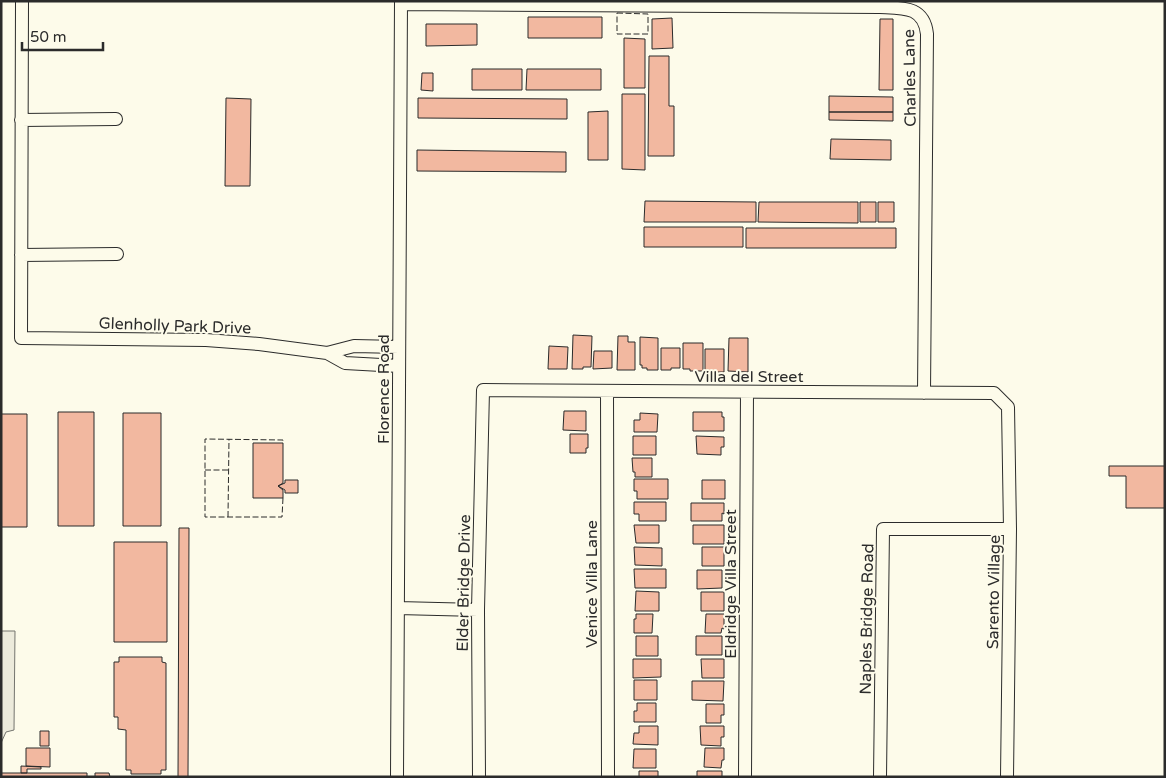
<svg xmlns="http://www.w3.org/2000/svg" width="1166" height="778" viewBox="0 0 1166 778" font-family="'Varela Round',sans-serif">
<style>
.parking{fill:#eceadb;stroke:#74746e}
.building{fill:#f2b8a0;stroke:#2b2b2b}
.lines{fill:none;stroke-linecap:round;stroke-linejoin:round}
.minor-casing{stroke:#2b2b2b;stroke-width:14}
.minor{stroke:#fdfbea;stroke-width:12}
.fence{stroke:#2b2b2b;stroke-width:1;stroke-dasharray:6 2.5;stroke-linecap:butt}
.labels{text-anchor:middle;stroke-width:4;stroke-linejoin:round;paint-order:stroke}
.street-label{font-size:16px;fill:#2b2b2b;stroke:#fdfbea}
</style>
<rect width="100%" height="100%" fill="#fdfbea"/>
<path class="parking" d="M 1,631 L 15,631 L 14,730 L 6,732 L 1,743 Z"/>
<path class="building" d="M 528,17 L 602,17 L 602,38 L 528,38 Z
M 672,18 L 673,48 L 652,49 L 652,19 Z
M 880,19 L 893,19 L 893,90 L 879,90 Z
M 426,24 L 477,24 L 477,45 L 426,46 Z
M 624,38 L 645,39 L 645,88 L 624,88 Z
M 649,56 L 669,56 L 669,106 L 674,106 L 674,156 L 648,156 Z
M 472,69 L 522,69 L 522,90 L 472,90 Z
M 527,69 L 601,69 L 601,90 L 526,90 Z
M 422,73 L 433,73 L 433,91 L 421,90 Z
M 622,94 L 645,94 L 645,170 L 622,169 Z
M 829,96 L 893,97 L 893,112 L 829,112 Z
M 226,98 L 251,99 L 250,186 L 225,186 Z
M 418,98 L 567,99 L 567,119 L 418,118 Z
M 608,111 L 608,160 L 588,160 L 588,112 Z
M 829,112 L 893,112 L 893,121 L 829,120 Z
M 831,139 L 891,140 L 891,160 L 830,159 Z
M 417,150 L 566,152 L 566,172 L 417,171 Z
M 645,201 L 756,202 L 756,222 L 644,222 Z
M 759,202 L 858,202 L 858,223 L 758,222 Z
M 860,202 L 876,202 L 876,222 L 860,222 Z
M 878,202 L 894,202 L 894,222 L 878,222 Z
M 644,227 L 743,227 L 743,247 L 644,247 Z
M 746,228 L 896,228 L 896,248 L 746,248 Z
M 573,335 L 592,336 L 591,367 L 583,367 L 583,369 L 572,369 Z
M 618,336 L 628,336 L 628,342 L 635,342 L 635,370 L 617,370 Z
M 640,337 L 658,338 L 658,370 L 647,370 L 647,368 L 642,368 L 642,365 L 640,365 Z
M 729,338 L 748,338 L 748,372 L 728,371 Z
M 683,343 L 703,343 L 703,371 L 690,371 L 690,369 L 683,369 Z
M 549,346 L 568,347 L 567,369 L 548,369 Z
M 661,348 L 680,348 L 680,368 L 671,368 L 671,370 L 661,370 Z
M 705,349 L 724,349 L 724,372 L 705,372 Z
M 594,351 L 612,351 L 612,368 L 593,369 Z
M 564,411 L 586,411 L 586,431 L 563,430 Z
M 58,412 L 94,412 L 94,526 L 58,526 Z
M 693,412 L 722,412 L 722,417 L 724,417 L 724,431 L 693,431 Z
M 123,413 L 161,413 L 161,526 L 123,526 Z
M 640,413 L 658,414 L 657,432 L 634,432 L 634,420 L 640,420 Z
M 1,414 L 27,414 L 27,527 L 1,527 Z
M 570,434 L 588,434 L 588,448 L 586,448 L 586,453 L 570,453 Z
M 633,436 L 656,436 L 656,455 L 633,455 Z
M 696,436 L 724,437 L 724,447 L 721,447 L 721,455 L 697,454 Z
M 253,443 L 283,443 L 283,483 L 278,486 L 283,490 L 283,498 L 253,498 Z
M 632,458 L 652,458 L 652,477 L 635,477 L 635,472 L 633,472 Z
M 1109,466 L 1165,466 L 1165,508 L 1126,508 L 1126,476 L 1109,476 Z
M 634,479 L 668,479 L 668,499 L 637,499 L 637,491 L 634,491 Z
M 285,480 L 298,480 L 298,493 L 285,493 L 285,490 L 278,486 L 285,483 Z
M 702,480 L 725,480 L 725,499 L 702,499 Z
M 634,502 L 666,502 L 666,521 L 639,521 L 639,514 L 634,514 Z
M 691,503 L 724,503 L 724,514 L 722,513 L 722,521 L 691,521 Z
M 634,525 L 659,525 L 659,543 L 636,543 Z
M 693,525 L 724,525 L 724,544 L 693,544 Z
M 179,528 L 189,528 L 188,777 L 178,777 Z
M 114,542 L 167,542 L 167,642 L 114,642 Z
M 634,547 L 662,548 L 662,566 L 635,565 Z
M 702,547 L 724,547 L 724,566 L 702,566 Z
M 634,569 L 666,569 L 666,588 L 635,588 Z
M 697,570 L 722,570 L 722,588 L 697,589 Z
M 636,591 L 659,592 L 659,611 L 635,611 Z
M 701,592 L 724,592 L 724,611 L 701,611 Z
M 636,614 L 653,614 L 652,633 L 634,633 L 634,619 L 636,619 Z
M 706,614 L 724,614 L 724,629 L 722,628 L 721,633 L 705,633 Z
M 636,636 L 658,636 L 658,656 L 636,656 Z
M 696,636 L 722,636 L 722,655 L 696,655 Z
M 119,657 L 162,657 L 162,662 L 166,663 L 166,770 L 161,770 L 161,774 L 131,774 L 131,770 L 126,770 L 126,730 L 118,729 L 118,717 L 114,717 L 114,662 L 119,662 Z
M 633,659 L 661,659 L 661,677 L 633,678 Z
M 701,659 L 724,659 L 724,678 L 702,678 Z
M 634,680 L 657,680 L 657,700 L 634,700 Z
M 692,681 L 724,681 L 723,701 L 692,700 Z
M 637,703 L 656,703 L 656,722 L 634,722 L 634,711 L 637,711 Z
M 706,704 L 724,704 L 724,715 L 721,715 L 721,723 L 706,723 Z
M 639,726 L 658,726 L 658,745 L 633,744 L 634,733 L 639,733 Z
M 700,726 L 724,726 L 724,737 L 721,737 L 721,746 L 701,745 Z
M 40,731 L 49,731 L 49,746 L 40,746 Z
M 26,748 L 50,748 L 50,767 L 26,766 Z
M 705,748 L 724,748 L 724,760 L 722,760 L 721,768 L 704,767 Z
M 634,749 L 656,749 L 656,768 L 633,768 Z
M 21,766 L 41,767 L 41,769 L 27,769 L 27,773 L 21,773 Z
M 639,771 L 658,771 L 658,777 L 639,777 Z
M 697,771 L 722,771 L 722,777 L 697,777 Z
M 1,773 L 87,773 L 87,777 L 1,777 Z
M 95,773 L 109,773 L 110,777 L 95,777 Z"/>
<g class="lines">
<defs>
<path id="minor" d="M 22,1 L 21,338 L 206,340 L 259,344 L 327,353 L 354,346 L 399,347
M 401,4 L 880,7 C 903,8 924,6 927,34 L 924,393
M 21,120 L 116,119
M 21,255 L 117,254
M 327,353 L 345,363 L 399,366
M 607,391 L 608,777
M 398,608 L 478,610
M 397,777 L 401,1
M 479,777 L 478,610 L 483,390 L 994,393 L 1008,407 L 1010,529 L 1007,777
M 745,777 L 747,392
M 880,777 L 883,529 L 1010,529"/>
</defs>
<use href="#minor" class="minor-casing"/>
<use href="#minor" class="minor"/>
<path class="fence" d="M 617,13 L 648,14 L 648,34 L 617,34 Z
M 205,470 L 229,470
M 283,498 L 282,517 L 205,517 L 205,439 L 283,440 L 283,443
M 228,517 L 229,439"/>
</g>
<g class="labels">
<g class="street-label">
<text transform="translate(909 78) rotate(-91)" y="6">Charles Lane</text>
<text transform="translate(175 325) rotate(2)" y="6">Glenholly Park Drive</text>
<text x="749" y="382">Villa del Street</text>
<text transform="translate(383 389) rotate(-90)" y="6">Florence Road</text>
<text transform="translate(463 583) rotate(-89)" y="6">Elder Bridge Drive</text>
<text transform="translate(591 584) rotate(-90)" y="6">Venice Villa Lane</text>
<text transform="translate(730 584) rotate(-90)" y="6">Eldridge Villa Street</text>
<text transform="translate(993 592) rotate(-89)" y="6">Sarento Village</text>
<text transform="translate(866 619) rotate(-89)" y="6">Naples Bridge Road</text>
</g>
</g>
<rect width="1166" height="778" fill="none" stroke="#2b2b2b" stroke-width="5"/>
<path d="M22 42v8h81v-8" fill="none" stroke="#2b2b2b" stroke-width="2.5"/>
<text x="30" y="42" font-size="15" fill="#2b2b2b" stroke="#fdfbea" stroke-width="4" paint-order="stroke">50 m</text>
</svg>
